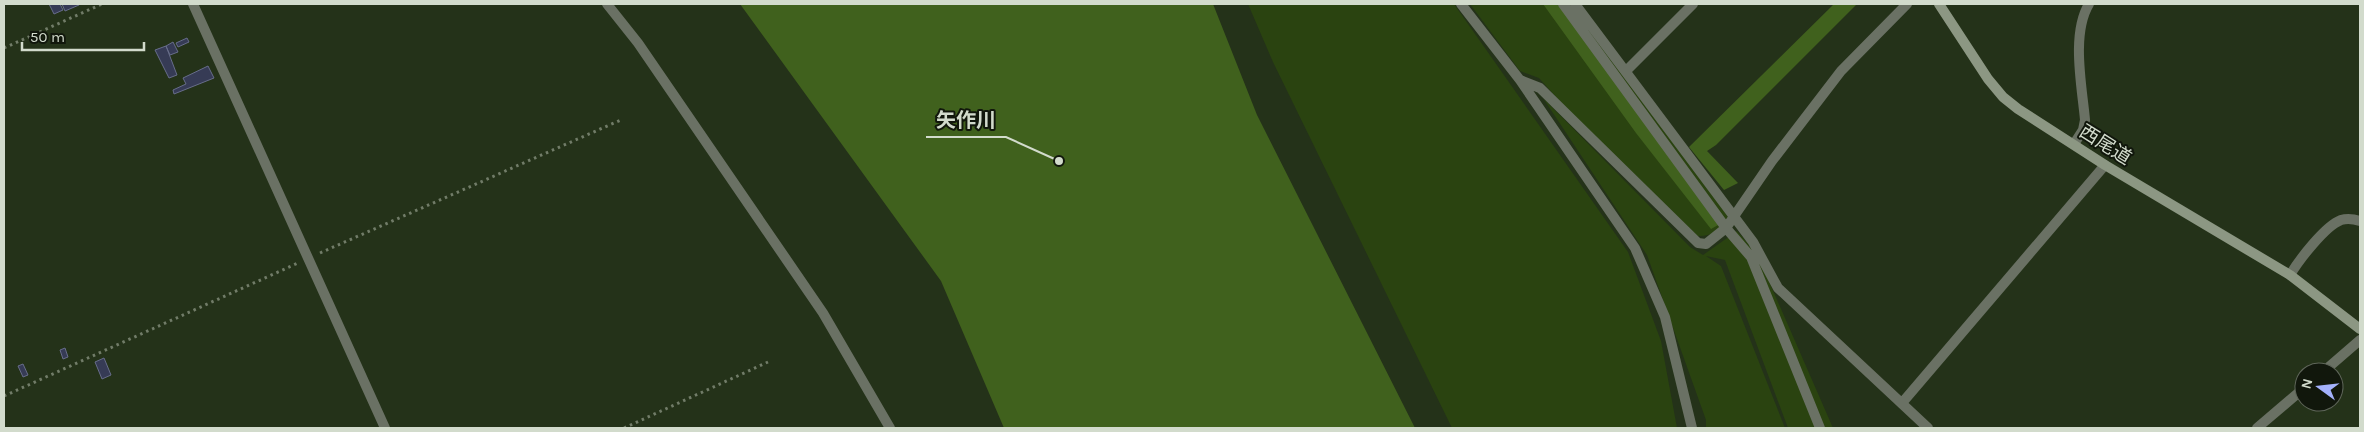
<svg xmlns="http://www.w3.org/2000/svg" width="2364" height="432" viewBox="0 0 2364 432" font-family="Karla,'Noto Sans JP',sans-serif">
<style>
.green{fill:#2a4310}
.water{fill:#40611d}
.building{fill:#363b55;stroke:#676d8a}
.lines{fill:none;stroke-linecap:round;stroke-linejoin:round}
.path{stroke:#717c68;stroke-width:3;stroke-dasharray:2.5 4;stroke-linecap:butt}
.street{stroke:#6a7164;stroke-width:10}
.secondary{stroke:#8c9783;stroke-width:10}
.labels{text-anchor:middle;stroke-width:4;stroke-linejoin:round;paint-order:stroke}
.street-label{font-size:19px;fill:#d2dbcc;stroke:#11170c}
.leader{fill:none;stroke:#d2dbcc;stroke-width:2}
.callout-dot{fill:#d2dbcc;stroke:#11170c;stroke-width:2}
.callout-label{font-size:20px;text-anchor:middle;font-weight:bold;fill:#d2dbcc;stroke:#11170c;stroke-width:4;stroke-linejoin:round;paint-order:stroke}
</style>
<rect width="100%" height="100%" fill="#243219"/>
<path class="green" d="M 1248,4 L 1454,4 L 1628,252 L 1661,341 L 1677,428 L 1452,428 L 1273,62 Z
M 1470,4 L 1571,4 L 1728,215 C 1723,230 1711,237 1696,236 L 1574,117 L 1539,78 L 1520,71 Z
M 1543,98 L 1690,247 L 1703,255 L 1737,231 L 1757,254 L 1833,428 L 1788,428 L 1725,260 L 1706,256 L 1721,266 L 1785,428 L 1706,428 L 1706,420 L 1647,255 Z"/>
<path class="water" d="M 740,4 L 1213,4 L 1257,115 L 1415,428 L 1004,428 L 941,281 Z
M 1543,4 L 1558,4 L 1720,224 L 1711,229 L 1636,133 Z
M 1834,4 L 1857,4 L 1716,145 L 1707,151 L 1738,183 L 1724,190 L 1689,147 Z"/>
<path class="building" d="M 49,4 L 60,4 L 63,10 L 54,14 Z
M 62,4 L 78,4 L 79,5 L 65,11 Z
M 187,38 L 189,42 L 178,47 L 176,43 Z
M 173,42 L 178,52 L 170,55 L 166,46 Z
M 166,46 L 177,75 L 169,78 L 155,50 Z
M 208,66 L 214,78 L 174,94 L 173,90 L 186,84 L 183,78 Z
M 65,348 L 68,357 L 63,359 L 60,350 Z
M 104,358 L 111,375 L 102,379 L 95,362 Z
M 23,364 L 28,375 L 23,377 L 18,366 Z"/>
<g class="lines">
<path class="path" d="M 4,48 L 102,4
M 320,253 L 623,119
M 4,396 L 298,263
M 624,428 L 768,362"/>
<path class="street" d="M 193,4 L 385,428
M 607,4 L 638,43 L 823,313 L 890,428
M 1461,4 L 1520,80 L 1635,248 L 1665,317 L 1692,428
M 1563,4 L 1726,228 L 1751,257 L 1820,428
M 1575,4 L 1753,242 L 1778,288 L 1928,428
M 1626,71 L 1693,4
M 1520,80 L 1540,88 L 1698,243 L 1706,244 L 1726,228 L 1772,161 L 1841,71 L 1907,4
M 2074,144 L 2083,130 L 2085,120 C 2082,86 2071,34 2089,4
M 2290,275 C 2299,260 2325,226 2341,220 C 2347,218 2354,219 2360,221
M 2323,372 L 2360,340
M 1902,403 L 2105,165
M 2257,428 L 2304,388"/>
<path class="secondary" d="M 1939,4 L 1988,79 L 2003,97 L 2018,109 L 2105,165 L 2290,275 L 2360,329"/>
</g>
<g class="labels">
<g class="street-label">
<text transform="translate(2106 144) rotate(32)" y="7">西尾道</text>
</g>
</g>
<path class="leader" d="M1059 161L1006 137H926"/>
<circle class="callout-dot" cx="1059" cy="161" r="5"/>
<g class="callout-label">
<text x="966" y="127">矢作川</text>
</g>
<rect width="2364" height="432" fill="none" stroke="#d2dbcc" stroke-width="10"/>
<g transform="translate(2319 387) rotate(285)"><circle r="24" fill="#11170c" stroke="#5e6559"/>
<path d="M0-4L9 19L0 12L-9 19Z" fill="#a4b2fc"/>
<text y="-8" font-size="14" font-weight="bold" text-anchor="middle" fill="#d2dbcc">N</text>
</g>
<path d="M22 42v8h122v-8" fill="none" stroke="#d2dbcc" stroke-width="2.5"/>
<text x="30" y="42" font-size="15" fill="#d2dbcc" stroke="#11170c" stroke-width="4" paint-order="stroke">50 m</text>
</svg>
